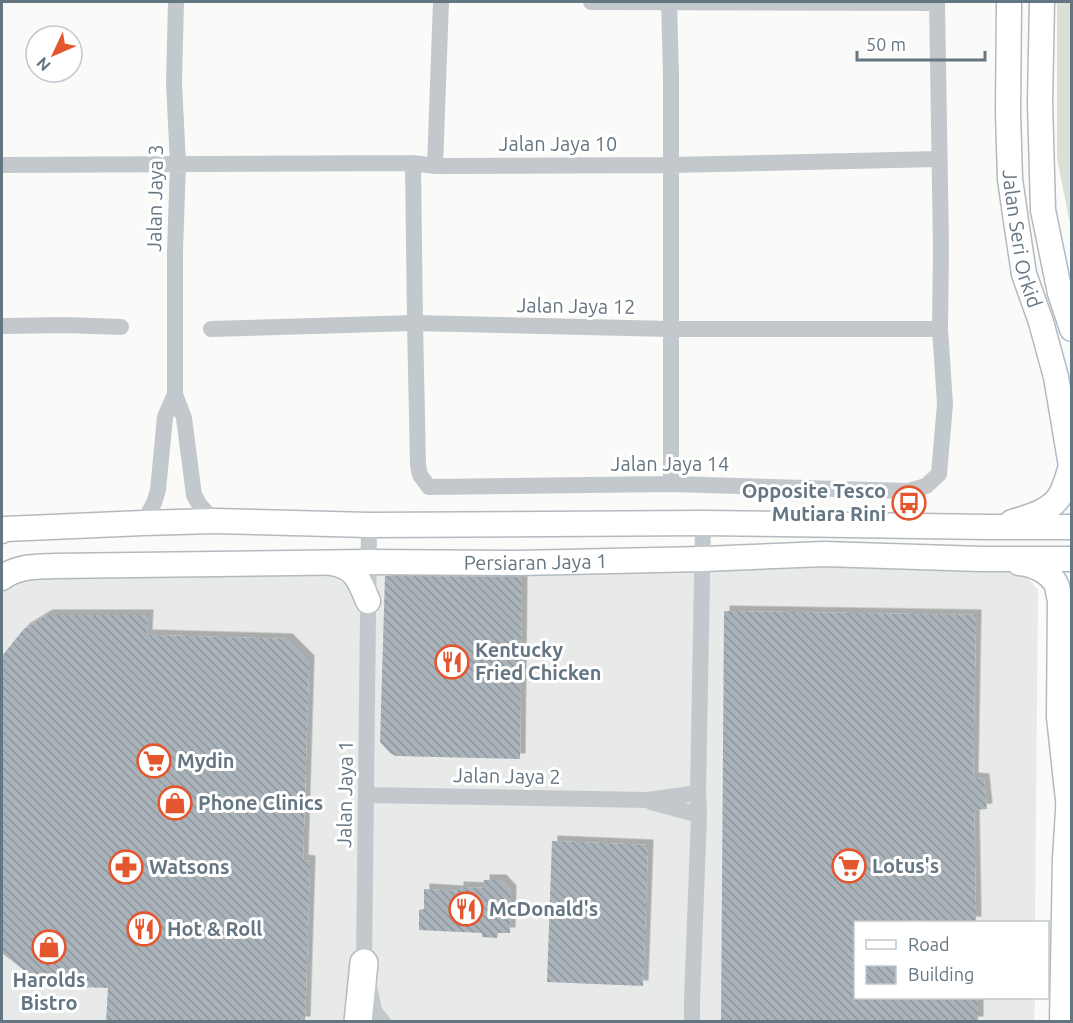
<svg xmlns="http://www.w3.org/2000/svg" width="1073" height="1023" viewBox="0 0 1073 1023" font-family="Ubuntu,sans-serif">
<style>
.built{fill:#e8e9e9}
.green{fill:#dadfd7}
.building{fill:url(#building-back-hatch);filter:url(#shadow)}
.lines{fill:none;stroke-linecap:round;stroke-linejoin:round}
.secondary-casing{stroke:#b3babf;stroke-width:27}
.primary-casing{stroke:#b5babe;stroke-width:30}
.street{stroke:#c3c8cc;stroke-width:16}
.secondary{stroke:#fff;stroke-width:24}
.primary{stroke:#fff;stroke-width:27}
.labels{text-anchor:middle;stroke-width:6;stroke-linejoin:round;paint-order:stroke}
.street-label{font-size:20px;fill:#657683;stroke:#fff}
.poi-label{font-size:20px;font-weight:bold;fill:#657683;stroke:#fff;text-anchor:start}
</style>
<defs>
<pattern id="building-back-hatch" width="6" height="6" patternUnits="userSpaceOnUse" patternTransform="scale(1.5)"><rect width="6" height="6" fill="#aab3b9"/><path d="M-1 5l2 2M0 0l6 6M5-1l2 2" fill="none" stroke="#8e969c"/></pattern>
<filter id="shadow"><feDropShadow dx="5.5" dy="-5.5" stdDeviation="0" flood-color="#0004"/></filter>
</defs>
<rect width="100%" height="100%" fill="#fafaf8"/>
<path class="built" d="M 1000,558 L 1023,573 L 1038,590 L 1035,922 L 856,922 L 856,998 L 1035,998 L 1034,1021 L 2,1021 L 2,577 Z"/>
<path class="green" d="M 1057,2 L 1071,2 L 1071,229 L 1057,158 Z"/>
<path class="building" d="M 385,576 L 522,577 L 520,759 L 396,756 L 390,753 L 380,742 Z
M 724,611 L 976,615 L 973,778 L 984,779 L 987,809 L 974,810 L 976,922 L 855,922 L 855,998 L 978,998 L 978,1022 L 721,1022 Z
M 47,615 L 148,615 L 147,635 L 287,639 L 309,661 L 303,860 L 310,861 L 305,1022 L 106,1022 L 108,988 L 44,986 L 2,953 L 2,656 L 24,629 Z
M 552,841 L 648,845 L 643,986 L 547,982 Z
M 484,880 L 501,880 L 511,891 L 510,933 L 498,933 L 497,938 L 482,937 L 482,933 L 419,930 L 419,910 L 424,909 L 424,889 L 458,891 L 458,887 L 484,888 Z"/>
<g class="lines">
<defs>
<g id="secondary">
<path id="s1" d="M 1009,2 L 1008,113 L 1010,179 L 1016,221 L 1024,274 L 1041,322 L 1056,377 L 1072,472"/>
<path d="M 1042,2 L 1040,102 L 1043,210 L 1060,293 L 1072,329"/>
<path d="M 1012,522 C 1029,517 1052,511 1061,494 C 1066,485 1068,475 1071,466"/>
<path d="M 2,531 L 5,529 L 143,523 L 214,521 L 369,525 L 703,523 L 989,527 L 1072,527"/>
<path d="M 331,563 C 356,567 359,580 368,601"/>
<path d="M 1019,563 C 1033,564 1051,572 1057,586 C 1058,591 1059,597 1060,601 L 1059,717 L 1069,809"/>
<path id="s2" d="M 2,578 C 17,566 35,567 54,566 L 368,562 L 519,563 L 703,559 L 824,554 L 982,559 L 1072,559"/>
<path d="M 1062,1022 L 1065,859 L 1069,795"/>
</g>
<path id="primary" d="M 358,1022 L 364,963"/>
</defs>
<use href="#secondary" class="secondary-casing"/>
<use href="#primary" class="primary-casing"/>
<path class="street" d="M 176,2 L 174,83 L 178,164 L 175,251 L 175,394 L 184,418 L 194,495 L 199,504 L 214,521
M 591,2 L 937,3
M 669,2 L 671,75 L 671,484
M 413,163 L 415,323 L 418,465 L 420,475 L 429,487 L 671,484 L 908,491 L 926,486 L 939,474 L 945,404 L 940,329 L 941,248 L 937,2
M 2,165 L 413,163 L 435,166 L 670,165 L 939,159
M 435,166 L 441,2
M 2,326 L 65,325 L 121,327
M 211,329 L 415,323 L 671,329 L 940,329
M 143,523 L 154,503 L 158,490 L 165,417 L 175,394
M 369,525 L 364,963 L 374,1010 L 377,1015 L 383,1022
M 366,795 L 647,800 L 698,793
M 651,802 L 699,815
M 692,1022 L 692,1000 L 699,815 L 698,793 L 703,523"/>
<use href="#secondary" class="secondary"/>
<use href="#primary" class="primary"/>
</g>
<defs>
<symbol id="bus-ring" viewBox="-11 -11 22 22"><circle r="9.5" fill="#fff" stroke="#e4572e" stroke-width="1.5"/><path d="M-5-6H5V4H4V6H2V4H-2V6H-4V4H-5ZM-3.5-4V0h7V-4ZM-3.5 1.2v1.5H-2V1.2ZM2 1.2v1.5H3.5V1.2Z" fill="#e4572e"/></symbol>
<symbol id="restaurant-ring" viewBox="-11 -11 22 22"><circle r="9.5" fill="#fff" stroke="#e4572e" stroke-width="1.5"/><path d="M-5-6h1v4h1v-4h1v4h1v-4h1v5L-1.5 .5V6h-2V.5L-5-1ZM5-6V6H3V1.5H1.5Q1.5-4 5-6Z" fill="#e4572e"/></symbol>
<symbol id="supermarket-ring" viewBox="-11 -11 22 22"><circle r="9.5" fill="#fff" stroke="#e4572e" stroke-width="1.5"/><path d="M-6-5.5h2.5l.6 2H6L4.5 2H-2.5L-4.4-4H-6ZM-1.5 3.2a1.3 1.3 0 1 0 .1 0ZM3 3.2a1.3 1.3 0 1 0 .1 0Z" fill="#e4572e"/></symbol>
<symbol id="shop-ring" viewBox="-11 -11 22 22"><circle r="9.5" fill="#fff" stroke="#e4572e" stroke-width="1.5"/><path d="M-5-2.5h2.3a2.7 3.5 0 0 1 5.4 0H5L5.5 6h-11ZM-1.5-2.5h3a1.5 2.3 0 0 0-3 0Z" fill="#e4572e"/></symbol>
<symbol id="pharmacy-ring" viewBox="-11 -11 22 22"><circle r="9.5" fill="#fff" stroke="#e4572e" stroke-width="1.5"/><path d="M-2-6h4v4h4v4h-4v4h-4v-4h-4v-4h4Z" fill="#e4572e"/></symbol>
</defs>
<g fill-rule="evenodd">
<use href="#bus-ring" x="890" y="484" width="38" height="38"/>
<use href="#restaurant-ring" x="433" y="643" width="38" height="38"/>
<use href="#supermarket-ring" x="135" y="742" width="38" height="38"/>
<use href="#shop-ring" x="156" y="784" width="38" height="38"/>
<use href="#supermarket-ring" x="830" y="847" width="38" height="38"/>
<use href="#pharmacy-ring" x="107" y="848" width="38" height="38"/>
<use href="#restaurant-ring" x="447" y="890" width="38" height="38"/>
<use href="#restaurant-ring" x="125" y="910" width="38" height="38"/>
<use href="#shop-ring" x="30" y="928" width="38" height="38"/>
</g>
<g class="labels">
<g class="street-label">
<text x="558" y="151">Jalan Jaya 10</text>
<text transform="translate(155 198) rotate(-89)" y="7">Jalan Jaya 3</text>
<text dy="7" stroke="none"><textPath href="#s1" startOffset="238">Jalan Seri Orkid</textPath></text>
<text transform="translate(576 306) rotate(1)" y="7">Jalan Jaya 12</text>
<text x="670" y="471">Jalan Jaya 14</text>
<text dy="7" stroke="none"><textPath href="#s2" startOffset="536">Persiaran Jaya 1</textPath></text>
<text transform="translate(507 776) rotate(1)" y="7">Jalan Jaya 2</text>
<text transform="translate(345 794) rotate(-89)" y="7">Jalan Jaya 1</text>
</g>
<g class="poi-label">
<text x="886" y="498" text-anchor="end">Opposite Tesco<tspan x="886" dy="23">Mutiara Rini</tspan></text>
<text x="475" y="657">Kentucky<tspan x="475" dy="23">Fried Chicken</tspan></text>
<text x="177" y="768">Mydin</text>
<text x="198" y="810">Phone Clinics</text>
<text x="872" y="873">Lotus's</text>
<text x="149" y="874">Watsons</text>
<text x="489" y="916">McDonald's</text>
<text x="167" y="936">Hot &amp; Roll</text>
<text x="49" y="987" text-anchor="middle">Harolds<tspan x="49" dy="23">Bistro</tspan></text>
</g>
</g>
<rect width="1073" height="1023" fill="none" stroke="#657683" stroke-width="6"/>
<rect x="854" y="921" width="195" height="78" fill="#ffffff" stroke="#c1c8cd" stroke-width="1.5"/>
<rect x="866" y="940" width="30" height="9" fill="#ffffff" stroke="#c1c8cd" stroke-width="1.5"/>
<text x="908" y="951" font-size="18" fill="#657683">Road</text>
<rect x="866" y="966" width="30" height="18" fill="url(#building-back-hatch)" stroke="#c1c8cd" stroke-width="1.5"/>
<text x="908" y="981" font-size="18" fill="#657683">Building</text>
<g transform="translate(54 54) rotate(226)"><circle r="28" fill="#ffffff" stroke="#c1c8cd" stroke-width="1.5"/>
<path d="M0-4.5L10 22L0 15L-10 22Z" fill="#e4572e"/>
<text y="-9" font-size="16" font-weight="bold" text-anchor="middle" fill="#657683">N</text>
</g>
<path d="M857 51v9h128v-9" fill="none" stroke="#657683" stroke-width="3"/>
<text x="866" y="51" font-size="18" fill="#657683" stroke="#ffffff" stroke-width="4.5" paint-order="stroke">50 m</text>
</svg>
